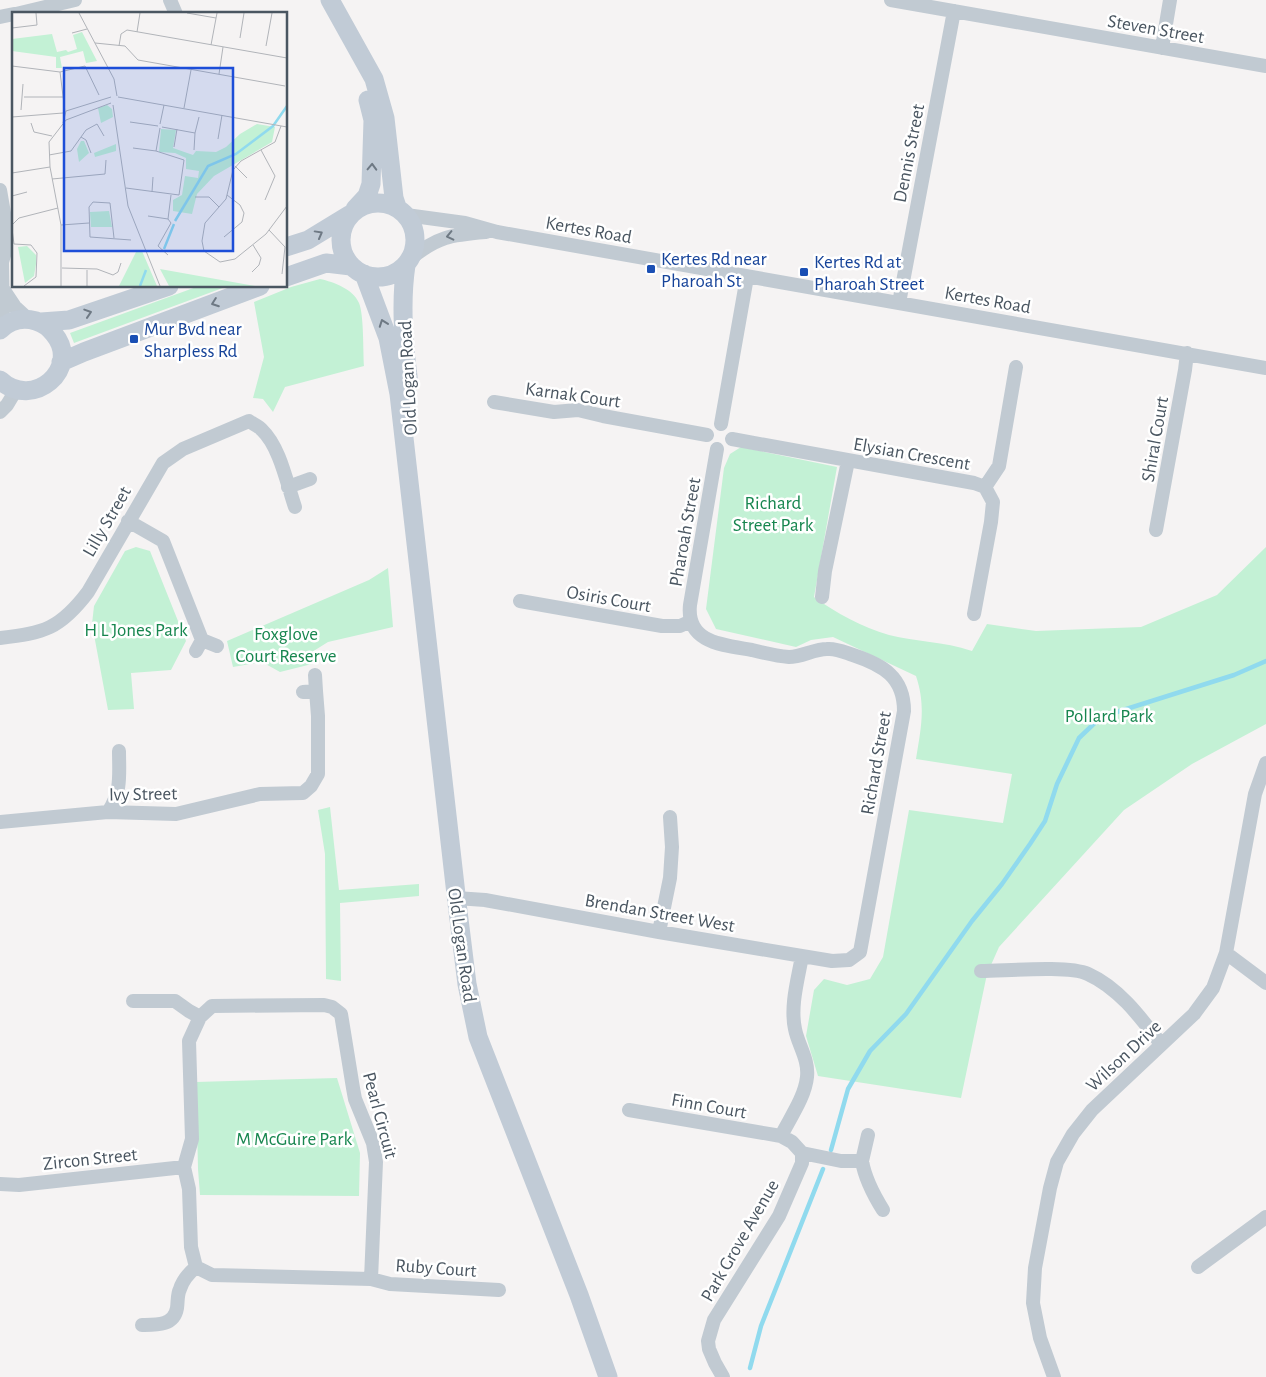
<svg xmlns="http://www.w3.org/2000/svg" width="1266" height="1377" viewBox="0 0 1266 1377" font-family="'Alegreya Sans',sans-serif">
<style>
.green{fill:#c3f1d5}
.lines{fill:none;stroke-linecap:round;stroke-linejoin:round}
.stream{stroke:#90daee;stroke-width:4.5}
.street{stroke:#c1cad2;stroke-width:14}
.secondary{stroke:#c1cbd6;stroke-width:19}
.oneway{stroke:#6e7984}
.oneway2{stroke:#6e7983}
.transit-dot{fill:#1a4fb4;stroke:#fff;stroke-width:2}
.labels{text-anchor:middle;stroke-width:5;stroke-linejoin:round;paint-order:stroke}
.street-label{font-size:19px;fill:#4a5661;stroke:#fff}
.transit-label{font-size:19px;fill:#164399;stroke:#fff;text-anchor:start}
.park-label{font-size:19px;fill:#17864f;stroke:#fff}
.inset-river{fill:none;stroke:#90daee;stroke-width:2.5}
.inset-road{fill:none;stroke:#b1b4b9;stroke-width:1}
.view{fill:#1d4ed8;fill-opacity:0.15;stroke:#1d4ed8;stroke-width:2.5}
.inset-edge{fill:none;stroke:#4a5661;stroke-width:2.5}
</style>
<rect width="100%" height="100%" fill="#f5f3f3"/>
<path class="green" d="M 320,279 C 334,282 353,289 359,303 C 364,315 363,351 364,366 L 285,387 L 273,412 L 263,399 L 253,398 L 264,357 L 254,302 L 291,287 Z
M 199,286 L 228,286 L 74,343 L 70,333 Z
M 741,447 L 837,467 L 814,597 C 836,613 862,627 889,635 C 916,642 943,641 972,651 L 987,624 L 1036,631 L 1141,627 L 1217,595 L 1266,547 L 1266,724 L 1192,764 L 1124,810 L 999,947 L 987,974 L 961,1098 L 818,1076 L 806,1036 L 814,990 L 824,979 L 847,985 L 870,979 L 883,957 L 909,810 L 1003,823 L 1012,774 L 916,759 C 921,728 926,706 916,676 L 833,637 L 811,640 L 796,647 L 716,629 L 706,609 L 724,468 L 730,454 Z
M 136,547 L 150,551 L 186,641 L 171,670 L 131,673 L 134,709 L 108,710 L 92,624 L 94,606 L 125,551 Z
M 388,568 L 393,627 L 328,642 L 312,652 L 312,664 L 280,672 L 262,662 L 233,667 L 227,641 L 369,580 Z
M 330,807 L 339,890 L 419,884 L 419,896 L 340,903 L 341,981 L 326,979 L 325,854 L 318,810 Z
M 337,1078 L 360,1153 L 359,1196 L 200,1195 L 198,1169 L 196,1082 Z"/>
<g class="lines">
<path class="stream" d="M 831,1150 L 848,1089 L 870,1051 L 906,1014 L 972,921 L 1002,884 L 1030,844 L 1045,821 L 1057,784 L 1079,738 L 1101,717 L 1234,675 L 1266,661
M 750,1368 L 761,1326 L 823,1169"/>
<path class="street" d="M 170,0 L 176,14
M 891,0 L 1266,66
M 16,14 L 75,0
M 0,17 L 14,14
M 1162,48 L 1170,0
M 0,190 L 5,219 L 7,245 L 2,262 L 3,326
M 406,215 L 465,223 L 497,232 L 1266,368
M 410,259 C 438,236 451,235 486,232
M 3,289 L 15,307 L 28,319
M 899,303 L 954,11
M 494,402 L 554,412 L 578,410 L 603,416 L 707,435
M 0,412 L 7,405 L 16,390
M 721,424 L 747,277
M 732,439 L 974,483 L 985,487 L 993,502 L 991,522 L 974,614
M 288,487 L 310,479
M 985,487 L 999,466 L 1016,367
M 128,521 L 163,541 L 202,640
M 1156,530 L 1185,370 L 1187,353
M 822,597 L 825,571 L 848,461
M 520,601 L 662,626 L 680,626 L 691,621
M 0,638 C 44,633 60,629 88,592 L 163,463 L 183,449 L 249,421 C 253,424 259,426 262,430 C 280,447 287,484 295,507
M 196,651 L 202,640 L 217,646
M 303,692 L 316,691 L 315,675
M 108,812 C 122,792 119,774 119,751
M 0,822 L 108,812 L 176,814 L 260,794 L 303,793 L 311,786 L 318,774 L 318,716 L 316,691
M 456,898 L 485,900 L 659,932 L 832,961 L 849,960 L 860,952 L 904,711 C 904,677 883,665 853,655 C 844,652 836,648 827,649 C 814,649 802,657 789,657 C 777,656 764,653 752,650 C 723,645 686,643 690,605 L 717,449
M 659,932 L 670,878 L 672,847 L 670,817
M 1226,953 L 1266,983
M 981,971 C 1005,971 1068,965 1088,974 C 1119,988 1141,1018 1161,1044
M 133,1001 L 175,1001 L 189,1011 L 200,1017
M 629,1110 L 781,1136 L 792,1142 L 802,1153 L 802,1163 L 779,1216 L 714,1320 L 708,1341 L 709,1349 L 715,1363 L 723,1377
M 781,1136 C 790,1118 805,1097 807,1077 C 809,1059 798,1045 795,1029 C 790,1006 798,979 802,956
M 802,1153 L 841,1161 L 862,1161 C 865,1179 873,1194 883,1210
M 862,1161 L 868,1135
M 0,1184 L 19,1185 L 184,1167
M 1198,1267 L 1266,1217
M 371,1279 L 376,1162 L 373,1143 L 355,1099 L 353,1088 L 341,1014 L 332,1007 L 324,1005 L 212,1006 L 200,1017 L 189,1041 L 192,1139 L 184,1167 L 189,1189 L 191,1247 L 196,1267 L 212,1275 L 371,1279 L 390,1284 L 499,1290
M 142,1325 C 156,1325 174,1326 177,1308 C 178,1302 177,1295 180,1289 C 183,1279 189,1273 196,1267
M 1054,1377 L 1040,1338 L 1033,1303 L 1035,1268 L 1050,1188 L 1057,1162 L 1073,1134 L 1092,1110 L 1194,1014 L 1213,988 L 1226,953 L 1255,794 L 1266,763"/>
<path class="secondary" d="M 330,0 L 374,79 L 385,118 L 394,198 L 397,207
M341 240a37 37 0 1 1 74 0a37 37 0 1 1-74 0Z
M 355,209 L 367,196 L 371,184 L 373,120 L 368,100
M 286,247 L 308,240 L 349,215
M 406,265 C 400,305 404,345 409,385
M 364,274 L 388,338 L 399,394 L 457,903 L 467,984 L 478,1037 L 579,1295 L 608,1377
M 286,277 L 326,263 L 351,266
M 41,322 L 69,320 L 169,286
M 0,330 C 10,320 22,317 36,321 C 43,323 49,327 54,334 C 82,368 33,411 0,380
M 61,362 L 84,352 L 260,286"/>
</g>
<defs><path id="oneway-chevron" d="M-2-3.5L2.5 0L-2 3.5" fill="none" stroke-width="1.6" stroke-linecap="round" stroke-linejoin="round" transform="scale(1.25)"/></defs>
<g class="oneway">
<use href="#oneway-chevron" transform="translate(372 167) rotate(-88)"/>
<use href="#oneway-chevron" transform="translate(319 234) rotate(-29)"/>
<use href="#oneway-chevron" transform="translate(215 303) rotate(160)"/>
<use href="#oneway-chevron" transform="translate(88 313) rotate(-18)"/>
<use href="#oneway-chevron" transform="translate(383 323) rotate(-110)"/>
</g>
<use class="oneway2" href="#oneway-chevron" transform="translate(450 236) rotate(167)"/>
<g class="transit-dot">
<rect x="646" y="264" width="10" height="10" rx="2.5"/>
<rect x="799" y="267" width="10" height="10" rx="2.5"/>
<rect x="129" y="334" width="10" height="10" rx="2.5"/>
</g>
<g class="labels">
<g class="street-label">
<text transform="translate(1156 28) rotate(10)" y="7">Steven Street</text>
<text transform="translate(908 153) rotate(-79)" y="7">Dennis Street</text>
<text transform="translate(589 229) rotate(10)" y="7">Kertes Road</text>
<text transform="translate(988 299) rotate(10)" y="7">Kertes Road</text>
<text transform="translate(407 378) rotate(-93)" y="7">Old Logan Road</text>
<text transform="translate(573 394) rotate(8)" y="7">Karnak Court</text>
<text transform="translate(1154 439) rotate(-80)" y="7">Shiral Court</text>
<text transform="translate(912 453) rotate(10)" y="7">Elysian Crescent</text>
<text transform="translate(106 521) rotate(-60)" y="7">Lilly Street</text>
<text transform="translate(684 532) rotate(-80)" y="7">Pharoah Street</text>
<text transform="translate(609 598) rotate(10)" y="7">Osiris Court</text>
<text transform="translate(875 763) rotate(-80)" y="7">Richard Street</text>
<text transform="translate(143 793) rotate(-1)" y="7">Ivy Street</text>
<text transform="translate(660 912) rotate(10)" y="7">Brendan Street West</text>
<text transform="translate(463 945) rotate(82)" y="7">Old Logan Road</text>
<text transform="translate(1123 1055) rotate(-43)" y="7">Wilson Drive</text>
<text transform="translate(709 1105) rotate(10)" y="7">Finn Court</text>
<text transform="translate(381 1115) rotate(75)" y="7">Pearl Circuit</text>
<text transform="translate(90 1158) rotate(-6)" y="7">Zircon Street</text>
<text transform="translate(739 1240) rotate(-60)" y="7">Park Grove Avenue</text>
<text transform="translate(436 1267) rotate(4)" y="7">Ruby Court</text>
</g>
<g class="transit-label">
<text x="661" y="265">Kertes Rd near<tspan x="661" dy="22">Pharoah St</tspan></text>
<text x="814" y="268">Kertes Rd at<tspan x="814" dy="22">Pharoah Street</tspan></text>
<text x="144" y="335">Mur Bvd near<tspan x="144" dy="22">Sharpless Rd</tspan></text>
</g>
<g class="park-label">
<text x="773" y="509">Richard<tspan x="773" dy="22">Street Park</tspan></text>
<text x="136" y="636">H L Jones Park</text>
<text x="286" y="640">Foxglove<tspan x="286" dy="22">Court Reserve</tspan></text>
<text x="1109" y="722">Pollard Park</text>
<text x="294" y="1145">M McGuire Park</text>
</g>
</g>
<g transform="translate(12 12)">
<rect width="275" height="275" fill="#f5f3f3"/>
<path d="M 70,20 L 85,49 L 74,51 L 71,39 L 48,45 L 50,56 L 44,56 L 44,45 L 0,39 L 0,27 L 40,22 L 45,40 L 54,38 L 56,40 L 65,37 L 61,23 ZM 95,93 L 100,97 L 101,105 L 89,111 L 86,96 ZM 245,112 L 263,115 L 260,130 L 202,164 L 185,182 L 180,202 L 161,199 L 161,188 L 170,183 L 173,164 L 186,166 L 187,159 L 174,157 L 174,146 L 163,141 L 147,140 L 149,117 L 164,118 L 161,136 L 181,143 L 184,139 L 204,140 L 214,135 L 228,122 ZM 69,129 L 72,129 L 77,141 L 67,150 L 65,137 ZM 104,132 L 104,139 L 83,145 L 82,141 ZM 97,199 L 100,215 L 79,215 L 78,200 ZM 15,234 L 24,243 L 24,252 L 22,264 L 13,271 L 6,235 ZM 125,238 L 130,239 L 145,274 L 107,274 ZM 148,257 L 243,274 L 157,274 Z" fill="#c3f1d5"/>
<path class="inset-river" d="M 163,209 L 196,154 L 224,142 L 261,114 L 275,94M 152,237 L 162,212M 128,274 L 134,258"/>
<path class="inset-road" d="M 67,1 L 102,67 L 105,84M 175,1 L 204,6M 0,16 L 25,13 L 24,1M 125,20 L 128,1M 60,21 L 75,17M 228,26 L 232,1M 83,31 L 113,34 L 126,48 L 273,74M 199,33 L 205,1M 107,34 L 109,22 L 115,18 L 275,46M 254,34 L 260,1M 0,54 L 48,60 L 53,100M 48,60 L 73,54 L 87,83M 207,62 L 211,35M 12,85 L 53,85M 106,85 L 275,115M 101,93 L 116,194 L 148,274M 172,96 L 179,58M 9,98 L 11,72M 0,105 L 51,101M 118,110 L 146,114M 19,111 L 22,120 L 40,124M 51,111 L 54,99 L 99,85M 148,112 L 152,93M 269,114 L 263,130 L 229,149 L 221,158 L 214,187 L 193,211 L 190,229 L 192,239 L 208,250 L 223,247 L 254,222 L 275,194M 150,115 L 183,121 L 182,138M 183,121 L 187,105M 69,125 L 74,128 L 79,141M 206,127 L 210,103M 162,135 L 165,117M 121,136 L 144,139M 249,138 L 263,164 L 253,188M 144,139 L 148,116M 37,143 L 59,139 L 74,118 L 85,112 L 92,124M 223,154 L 235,166M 0,161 L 38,155M 40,167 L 93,162 L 94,148M 114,176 L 167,183 L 172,148 L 144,139M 140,180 L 141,165M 0,184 L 15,180M 183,185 L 197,185 L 207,195M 136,204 L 156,207M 0,213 L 7,206 L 46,196M 49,213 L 77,211M 0,217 L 2,232M 257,218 L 273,235 L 270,262M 212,225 L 230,210 L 232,201 L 228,193 L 215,183M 102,226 L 98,191 L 81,190 L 77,195 L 78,225 L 119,228M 2,232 L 19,233 L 25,241 L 24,265 L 12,274M 156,243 L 146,234 L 159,211 L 156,207 L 159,183M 50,256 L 85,257 L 101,263M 240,260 L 247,253 L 249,246 L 241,233M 101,263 L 106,260 L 109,251M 49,274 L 49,213 L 38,155 L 37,130 L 54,108 L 99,91M 75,274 L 75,258"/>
<path class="view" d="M 52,56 L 221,56 L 221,239 L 52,239 Z"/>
<rect width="275" height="275" class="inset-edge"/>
</g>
</svg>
